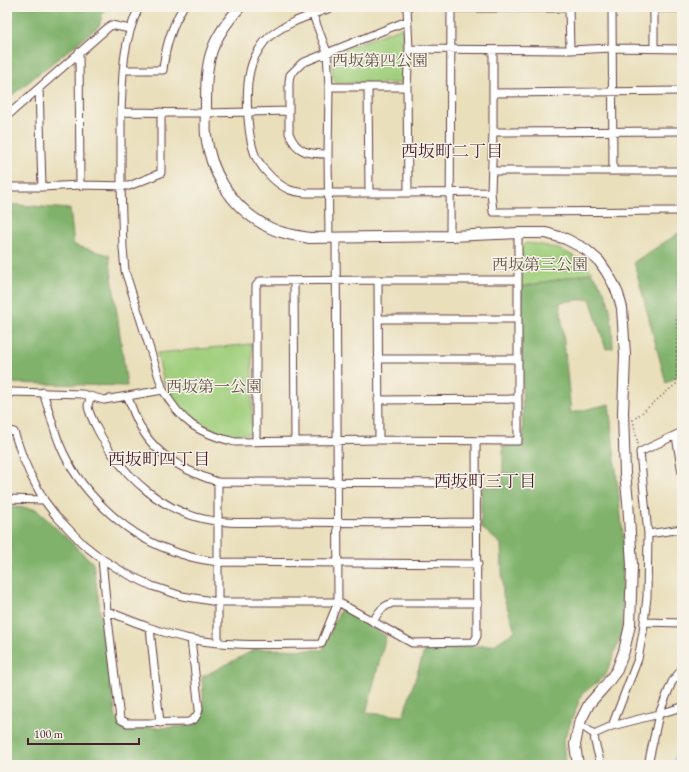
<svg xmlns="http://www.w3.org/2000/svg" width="689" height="772" viewBox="0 0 689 772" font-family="'EB Garamond','Noto Serif JP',serif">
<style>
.green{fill:#a0cf7d;stroke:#757754}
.forest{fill:#80b26c;stroke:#65684c}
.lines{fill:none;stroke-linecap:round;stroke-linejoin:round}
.river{stroke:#7eb3ec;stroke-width:13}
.street-casing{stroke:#623c41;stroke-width:9}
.secondary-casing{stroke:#623c41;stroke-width:12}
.path{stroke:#623c41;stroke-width:1.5;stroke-dasharray:1 3;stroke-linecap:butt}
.street{stroke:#fff;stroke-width:7}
.secondary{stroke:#fff;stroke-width:10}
.labels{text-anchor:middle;stroke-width:3;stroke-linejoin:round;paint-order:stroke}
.park-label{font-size:16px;fill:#645444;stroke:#f7f3e8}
.neighbourhood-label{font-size:17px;fill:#4a1f2b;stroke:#f7f3e8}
</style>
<rect width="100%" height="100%" fill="#f7f3e8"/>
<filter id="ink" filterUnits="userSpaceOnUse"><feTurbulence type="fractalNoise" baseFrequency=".025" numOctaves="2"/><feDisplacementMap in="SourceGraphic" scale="8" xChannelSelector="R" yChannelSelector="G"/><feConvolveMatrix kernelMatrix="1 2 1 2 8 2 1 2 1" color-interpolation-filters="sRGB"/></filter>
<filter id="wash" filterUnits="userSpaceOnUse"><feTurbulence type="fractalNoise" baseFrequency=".012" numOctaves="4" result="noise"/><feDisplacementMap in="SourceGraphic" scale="16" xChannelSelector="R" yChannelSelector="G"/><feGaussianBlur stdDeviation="0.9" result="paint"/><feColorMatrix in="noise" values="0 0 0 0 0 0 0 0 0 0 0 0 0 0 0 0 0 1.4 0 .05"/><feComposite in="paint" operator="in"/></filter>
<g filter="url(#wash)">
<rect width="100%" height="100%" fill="#e9dfbb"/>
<path class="green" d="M 400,28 L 403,30 L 403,79 L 401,83 L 336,83 L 332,79 L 333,58 L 335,52 Z
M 526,243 C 556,246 571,251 593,272 L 521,287 L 521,247 Z
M 252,344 L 252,434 L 230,435 L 206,426 L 186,414 L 174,399 L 164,383 L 157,353 Z"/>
<path class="forest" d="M 17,7 L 105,7 L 99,26 L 7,99 L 7,19 Z
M 7,204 L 70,209 L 74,245 L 109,255 L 127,386 L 7,383 Z
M 682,231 L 682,374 L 666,383 L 634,262 Z
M 591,273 C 612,293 612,321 613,348 L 606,349 L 590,299 L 560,302 L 571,413 L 609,404 L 623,535 L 622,633 L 606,675 L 582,694 L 563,742 L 566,765 L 7,765 L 7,506 L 36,509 L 93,563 L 116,718 L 127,726 L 162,728 L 196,725 L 204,713 L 202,677 L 256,649 L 323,650 L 341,608 L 386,636 L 366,713 L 403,716 L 425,649 L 494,645 L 515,631 L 503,595 L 501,544 L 481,527 L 481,486 L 503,487 L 503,446 L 523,445 L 521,287 Z"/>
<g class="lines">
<path class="river" d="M 679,765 L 682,753"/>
</g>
</g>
<g filter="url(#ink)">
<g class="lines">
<defs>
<path id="street" d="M 310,7 L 327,52 L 329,87 L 328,154 L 329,237
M 333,7 C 312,15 280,24 265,41 C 258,50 252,60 250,71 C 245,92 247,140 257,159 C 264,171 277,185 290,190 C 295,192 300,192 305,193 L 408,193 L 491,192
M 407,7 L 409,49 L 407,87 L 408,193
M 569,7 L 570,50
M 612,7 L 613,171
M 654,7 L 654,48
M 451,8 L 569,8
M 654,8 L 682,8
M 409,49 L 570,50 L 612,48 L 682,49
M 493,50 L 493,132 L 491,192 L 493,212 L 682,211
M 79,52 L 80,185
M 123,70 L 163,70 C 165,48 172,26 183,7
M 329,87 L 407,87
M 39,88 L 42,187
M 368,88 L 369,193
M 493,93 L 682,91
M 288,111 L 206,113 L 121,112 L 121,186 L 123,248 L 125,271 L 163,390 C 182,423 198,433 235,442 L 379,440 L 518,441 L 518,233
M 121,112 C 123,72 122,44 139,7
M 7,116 L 111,25 L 130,29
M 493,132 L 682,131
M 328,154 C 309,154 296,153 289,133 L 289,82 L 290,75 L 302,63 L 407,21
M 492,171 L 682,171
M 7,185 L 9,187 L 42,187 L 80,185 L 129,186 L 161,173 L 161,112
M 450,236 L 451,7
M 378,280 L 379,440
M 294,281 L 295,441
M 378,319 L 518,319
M 378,359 L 518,359
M 43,392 C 49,410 53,428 60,445 C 78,489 123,533 167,549 C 184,556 201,560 218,562 L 478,564
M 7,396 L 12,392 L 82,394 L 104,400 L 163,390
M 90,397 C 90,400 88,404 88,406 C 89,416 105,444 111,452 C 131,481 161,507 196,517 C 223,525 255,522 283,522 C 348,523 412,523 477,522
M 128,397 C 133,412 139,428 150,441 C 167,462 193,474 218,482 L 476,483
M 378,400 L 518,399
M 7,431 L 14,432 L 23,458 L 30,474 L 44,500 L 56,516 L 83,544 L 102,559 L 125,573 L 152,586 L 182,596 L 218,602 L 338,602 L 412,643 L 474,642 L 477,636 L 476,441
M 676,436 L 682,473
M 256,442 L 256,286 L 260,281 L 378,280 L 517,280
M 7,499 L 44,500
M 648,534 L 682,529
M 102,559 L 107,611 L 120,719 L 127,723 L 188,722 C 195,720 198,716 199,709 L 191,639
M 107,611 C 134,622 161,633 190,639 C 232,647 279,644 321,644 L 338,602 L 336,237
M 373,622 C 378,612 382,607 392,603 L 478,603
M 644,622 L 682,623
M 150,628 L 160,723
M 218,642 L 218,482
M 579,724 L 594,734
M 612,726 L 638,659 L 643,632 L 647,597 L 648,534 L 640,452 L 682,432
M 594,734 L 612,726 L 659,714 L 672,682 L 682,669
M 594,734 L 595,742 L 601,765
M 648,765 L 659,714 L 682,707"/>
<path id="secondary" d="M 240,7 C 208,43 206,61 206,107 C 206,116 205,126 206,135 C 210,171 231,206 263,224 C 277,233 293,235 309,238 L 450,236 L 518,233 L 546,233 L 566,239 L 585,249 L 599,261 L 606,271 L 613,283 L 618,294 L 622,308 L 625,355 L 623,413 L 625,474 L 628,501 L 632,565 L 630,625 L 624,651 L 617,670 L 605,686 L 589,704 L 579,724 L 575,745 L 578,765"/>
</defs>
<use href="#street" class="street-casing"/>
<use href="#secondary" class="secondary-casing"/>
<path class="path" d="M 638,444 L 633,420 L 676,384 L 677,284 L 682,257"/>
<use href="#street" class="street"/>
<use href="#secondary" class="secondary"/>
</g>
</g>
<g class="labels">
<g class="park-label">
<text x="380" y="66">西坂第四公園</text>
<text x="540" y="270">西坂第三公園</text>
<text x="214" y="392">西坂第一公園</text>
</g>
<g class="neighbourhood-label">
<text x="452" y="157">西坂町二丁目</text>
<text x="159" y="465">西坂町四丁目</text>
<text x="485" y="487">西坂町三丁目</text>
</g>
</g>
<rect width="689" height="772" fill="none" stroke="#f7f3e8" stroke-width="24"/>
<path d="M28 738v6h111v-6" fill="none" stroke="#4a1f2b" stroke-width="2"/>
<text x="34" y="738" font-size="12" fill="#4a1f2b" stroke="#f7f3e8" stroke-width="3" paint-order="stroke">100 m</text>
</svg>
